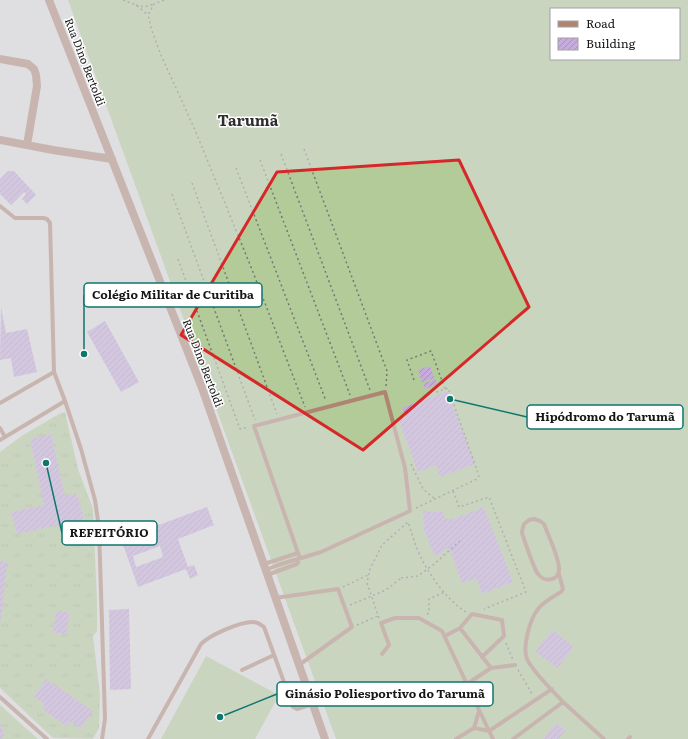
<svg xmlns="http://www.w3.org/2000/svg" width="688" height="739" viewBox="0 0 688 739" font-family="Literata,serif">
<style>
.grass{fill:url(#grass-tufts)}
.garden{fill:#b2cb98;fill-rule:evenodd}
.building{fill:url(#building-hatch);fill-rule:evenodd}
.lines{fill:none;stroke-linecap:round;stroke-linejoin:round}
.path{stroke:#777778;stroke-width:1.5;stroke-dasharray:2 3;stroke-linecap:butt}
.service{stroke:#b08472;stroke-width:4}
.minor{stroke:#b08472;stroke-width:8}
.path-bridge{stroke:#777778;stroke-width:1.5;stroke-dasharray:2 3;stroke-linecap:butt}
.marked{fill:none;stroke:#d62828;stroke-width:3;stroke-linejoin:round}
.labels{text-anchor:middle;stroke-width:3;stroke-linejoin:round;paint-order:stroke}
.street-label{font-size:11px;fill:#171717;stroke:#fff}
.district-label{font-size:15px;font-weight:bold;fill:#2d2d2f;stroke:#fff}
.leader{fill:none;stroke:#0f766e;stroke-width:1.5}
.callout-dot{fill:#0f766e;stroke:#fff;stroke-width:1.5}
.callout{fill:#fff;stroke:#0f766e;stroke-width:1.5}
.callout-label{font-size:12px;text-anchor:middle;font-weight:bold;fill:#171717}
</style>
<defs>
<pattern id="grass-tufts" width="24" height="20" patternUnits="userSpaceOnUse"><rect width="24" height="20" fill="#b2cb98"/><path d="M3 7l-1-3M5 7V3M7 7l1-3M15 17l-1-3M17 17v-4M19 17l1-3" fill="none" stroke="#98ae82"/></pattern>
<pattern id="building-hatch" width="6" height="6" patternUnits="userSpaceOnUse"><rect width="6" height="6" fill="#c6abdd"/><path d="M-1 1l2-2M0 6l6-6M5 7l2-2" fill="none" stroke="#a992bd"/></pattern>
</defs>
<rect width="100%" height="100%" fill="#dfdfe1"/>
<path class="grass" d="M 65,412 L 78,469 L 93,509 L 97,602 L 97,631 L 93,636 L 100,695 L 99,728 L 93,739 L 53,738 L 0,688 L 0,452 L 23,435 L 59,414 Z
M 0,705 L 38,739 L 0,739 Z"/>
<path class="garden" d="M 68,0 L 688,0 L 688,739 L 336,739 ZM 551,9 L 679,9 L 679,59 L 551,59 Z
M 206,656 L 279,695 L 255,739 L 161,739 Z"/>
<path class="building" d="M 8,171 L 14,171 L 36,195 L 27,204 L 22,199 L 26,194 L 24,192 L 11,205 L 0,194 L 0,179 Z
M 1,307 L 6,333 L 27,329 L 37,372 L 14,377 L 11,358 L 0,360 Z
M 105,321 L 139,382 L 121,392 L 87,332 Z
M 430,366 L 434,378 L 422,382 L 418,370 Z
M 435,379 L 437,384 L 425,389 L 423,384 Z
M 447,391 L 475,464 L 440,477 L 436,465 L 418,472 L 399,421 L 406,418 L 402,408 Z
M 51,434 L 65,496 L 77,494 L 84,519 L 17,534 L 11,512 L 44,505 L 30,439 Z
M 207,507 L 214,525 L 178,539 L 188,567 L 194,565 L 198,575 L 190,579 L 186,569 L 138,587 L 121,539 ZM 160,546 L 163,557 L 136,567 L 133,556 Z
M 484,507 L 513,582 L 482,594 L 476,578 L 462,583 L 450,550 L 447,548 L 437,557 L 433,552 L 424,530 L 423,511 L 443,512 L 445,519 L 453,519 Z
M 0,561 L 7,562 L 1,620 L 0,620 Z
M 129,609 L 131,689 L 110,690 L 109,610 Z
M 56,611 L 69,612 L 67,634 L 53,633 Z
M 553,630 L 574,647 L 557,668 L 535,651 Z
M 46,679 L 93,711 L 80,729 L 70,721 L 66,726 L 42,709 L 45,704 L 34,697 Z
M 556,723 L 566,730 L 558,739 L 543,739 Z
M 0,724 L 4,733 L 2,739 L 0,739 Z"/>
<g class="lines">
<path class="path" d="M 123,0 L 136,5 L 148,15
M 164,0 L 154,4 L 148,15 L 152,31 L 161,55 L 195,130 L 251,267 L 305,407
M 136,5 L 144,7 L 154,4
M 304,149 L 387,371 L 386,386
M 281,154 L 370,390
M 260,160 L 350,395
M 236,168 L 326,401
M 192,183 L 277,414
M 172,194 L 255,420
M 178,259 L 240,429 L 249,427
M 414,380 L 407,360 L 431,351 L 445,389
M 411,464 L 423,489 L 435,499
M 453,491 L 459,507 L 489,497 L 526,592 L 484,609
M 416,508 L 477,479 L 479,476 L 448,388 L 434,393
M 343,587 L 368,575
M 350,605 L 386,590 L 401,578
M 427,614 L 429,613 L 429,599 L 445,592
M 379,618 L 367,583 L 370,569 L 382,545 L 408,522 C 411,530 413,538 416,546 C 424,568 445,599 466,612
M 357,625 L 378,616
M 506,643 L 513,660
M 518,670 L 532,694"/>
<path class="service" d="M 0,206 L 15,218 L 43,218 L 47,219 L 50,223 L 54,372 L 65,401 L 81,449 L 95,500 L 99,528 L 105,719 L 102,739
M 0,403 L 54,372
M 0,428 L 5,437
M 0,440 L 65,401
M 534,519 L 540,521 L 544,524 C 549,538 558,554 559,568 C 560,581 544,583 538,574 C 534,569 524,539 522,533 C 522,530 523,527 524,524 L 529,520 Z
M 264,564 L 298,553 L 300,558 L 297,564 L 267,575
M 266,570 L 278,565 L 321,552 L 410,511 L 405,468 L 385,392 L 254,426 L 298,553
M 559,574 L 563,589 L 561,592 C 554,596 543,602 538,609 C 530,619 522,647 527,659 C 533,672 553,691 563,702
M 275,598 L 338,589 L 352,627 L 299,665
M 460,628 L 491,668
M 445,636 L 460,628 L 472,614 L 502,620 L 504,636 L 482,657
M 382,654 L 389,645 L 381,623 L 395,618 L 419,618 L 442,631 L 472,695
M 242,670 L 274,655
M 467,684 L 491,668 L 515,665
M 0,697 L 47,739
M 400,701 L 432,689 L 472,695 L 489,731 L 552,689
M 474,728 L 479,711
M 148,739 L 201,644 C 210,635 239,622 253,622 C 257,622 260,624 264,627 L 293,707 L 297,709 L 313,704
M 456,739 L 474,728 L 489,731 L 493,739
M 513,739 L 563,702 L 604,739
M 628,739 L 630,737"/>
<path class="minor" d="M 49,0 L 202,388 L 325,739
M 0,59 L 28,64 L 34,69 L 36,75 L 37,86 L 27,145
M 0,140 L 53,150 L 112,159"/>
<path class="path-bridge" d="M 401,578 L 418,576 L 433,565 L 461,540"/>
</g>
<path d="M0 0H688V739H0ZM 459,160 L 529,307 L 363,450 L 181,335 L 277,172 Z" fill="#dfdfe1" fill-opacity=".55" fill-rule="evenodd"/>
<path class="marked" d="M 459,160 L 529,307 L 363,450 L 181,335 L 277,172 Z"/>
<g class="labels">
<g class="street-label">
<text transform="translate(85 62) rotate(69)" y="4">Rua Dino Bertoldi</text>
<text transform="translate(203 363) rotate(69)" y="4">Rua Dino Bertoldi</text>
</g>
<g class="district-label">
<text x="248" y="126">Tarumã</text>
</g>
</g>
<path class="leader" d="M84 354L84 295M450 399L527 417M46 463L62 533M220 717L277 694"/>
<g class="callout-dot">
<circle cx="84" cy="354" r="4"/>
<circle cx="450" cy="399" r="4"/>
<circle cx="46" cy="463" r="4"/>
<circle cx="220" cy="717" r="4"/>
</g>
<g class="callout">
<rect x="84" y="283" width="178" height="24" rx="4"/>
<rect x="527" y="405" width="156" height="24" rx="4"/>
<rect x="62" y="521" width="95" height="24" rx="4"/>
<rect x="277" y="682" width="216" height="24" rx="4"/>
</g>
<g class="callout-label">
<text x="173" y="299">Colégio Militar de Curitiba</text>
<text x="605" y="421">Hipódromo do Tarumã</text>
<text x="109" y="537">REFEITÓRIO</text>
<text x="385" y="698">Ginásio Poliesportivo do Tarumã</text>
</g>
<rect x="550" y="8" width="130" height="52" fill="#ffffff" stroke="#a2a2a2"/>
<rect x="558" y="21" width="20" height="6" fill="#b08472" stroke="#a2a2a2"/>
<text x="586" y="28" font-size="12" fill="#171717">Road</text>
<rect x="558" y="38" width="20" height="12" fill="url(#building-hatch)" stroke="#a2a2a2"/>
<text x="586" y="48" font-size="12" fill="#171717">Building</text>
</svg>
